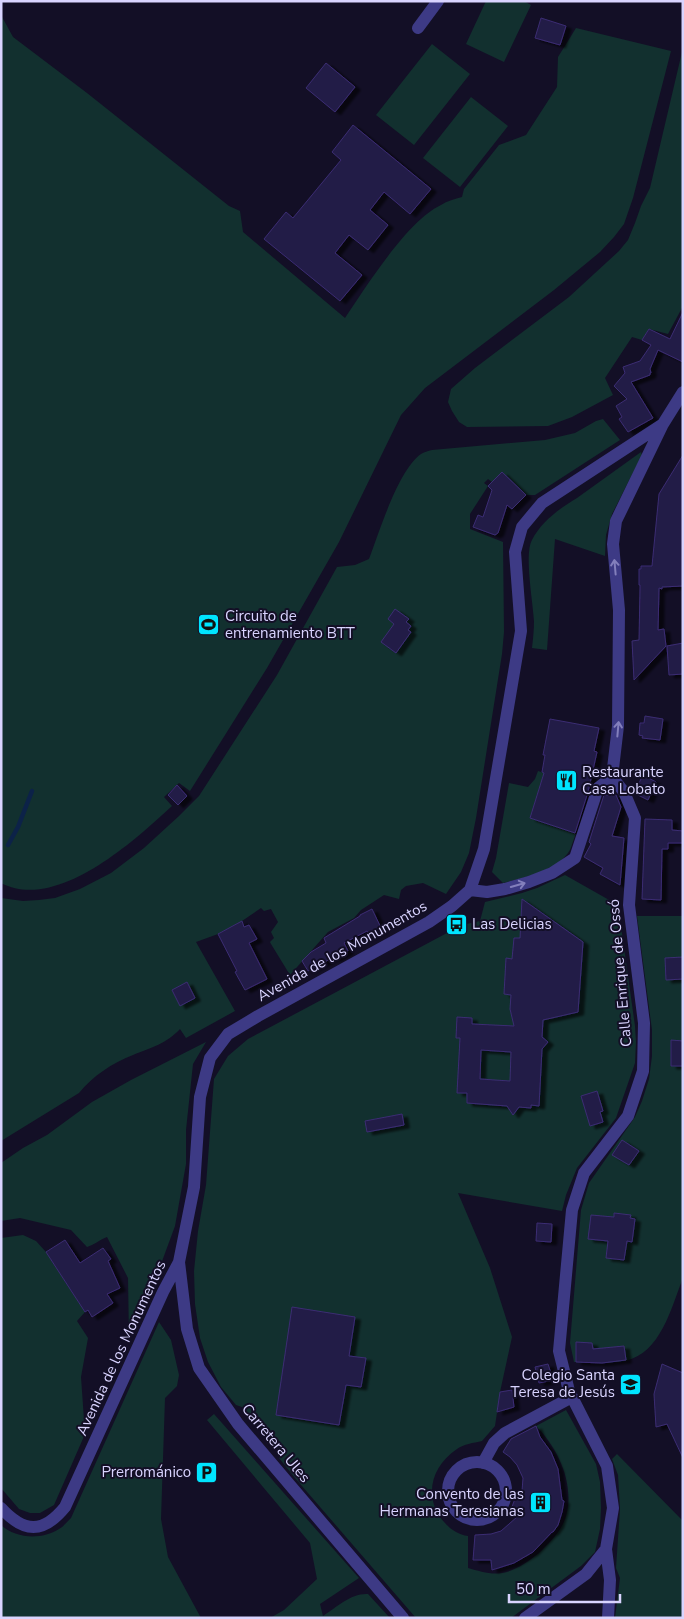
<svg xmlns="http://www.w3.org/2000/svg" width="684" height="1619" viewBox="0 0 684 1619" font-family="'Nunito Sans',sans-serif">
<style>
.green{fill:#12302f}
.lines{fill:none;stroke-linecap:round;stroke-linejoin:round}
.stream{stroke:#0c2248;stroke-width:4.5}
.building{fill:#241b47;stroke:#3b2d73;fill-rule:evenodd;filter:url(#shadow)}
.minor{stroke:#3d3a85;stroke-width:12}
.oneway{stroke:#837fbc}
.labels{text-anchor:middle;stroke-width:4;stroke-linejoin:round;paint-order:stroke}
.poi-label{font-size:15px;fill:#d9d4ff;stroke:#130f26;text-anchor:start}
.street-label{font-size:15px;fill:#d9d4ff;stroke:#130f26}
</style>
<defs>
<filter id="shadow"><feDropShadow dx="5.5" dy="3" stdDeviation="1" flood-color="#0009"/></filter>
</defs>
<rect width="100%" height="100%" fill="#130f26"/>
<path class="green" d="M 486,1 L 524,1 L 531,5 L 504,62 L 466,44 Z
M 1,15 L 13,37 L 87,93 L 229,206 L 240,211 L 243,232 L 345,318 C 366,287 407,221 441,205 C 447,201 455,199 462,197 L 464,189 L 499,145 L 526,135 L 557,87 L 558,57 L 576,28 L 671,51 L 633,198 L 624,224 L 614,237 L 600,252 L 554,290 L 425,388 L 401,415 L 339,542 L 267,668 L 190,791 L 179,783 L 164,797 L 172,806 C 134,841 57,912 1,883 Z
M 432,44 L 470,74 L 414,145 L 376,115 Z
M 682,52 L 683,306 L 668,334 L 649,329 L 642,340 L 632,337 L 605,378 L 613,395 L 572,417 L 548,426 L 467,427 L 459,422 L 452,411 L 448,402 L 451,389 L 475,368 L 569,297 L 619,251 L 628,240 L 635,223 L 641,206 L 650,188 Z
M 471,97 L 508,126 L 460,187 L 423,158 Z
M 603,419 L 620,440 L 535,495 L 526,495 L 492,482 L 488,479 L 484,483 L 488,486 L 470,514 L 470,529 L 503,542 L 504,632 L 502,654 L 476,818 L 469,853 L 461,872 L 446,894 L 423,883 L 406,886 L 401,890 L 399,899 L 384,895 L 361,910 L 354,918 L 328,932 L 290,975 L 271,944 L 270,942 L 274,938 L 271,932 L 278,922 L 271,909 L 264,911 L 261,908 L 242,921 L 218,934 L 196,942 L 235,1011 L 186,1038 L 180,1029 C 166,1044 152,1047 133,1055 C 112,1063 93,1076 79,1093 L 1,1141 L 1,898 L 23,901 L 39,900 L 55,898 L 80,889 L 111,873 L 144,848 L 179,816 L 199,796 L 277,675 L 337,567 L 355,565 L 369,559 C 379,533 398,470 421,454 C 424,452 428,451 432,450 L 545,440 L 575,433 L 596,421 Z
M 641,452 L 642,455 L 612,514 L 606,535 L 605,556 L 555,539 L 547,650 L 532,648 C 533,639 534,630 534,621 C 533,602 524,554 532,540 C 541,522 560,508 577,498 Z
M 538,771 L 544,773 L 530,818 L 576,834 C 573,839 572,848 568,853 C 555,871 523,878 503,883 L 492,872 L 496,858 L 509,783 L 528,787 L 535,779 Z
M 565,875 L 618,905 L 635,1026 L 636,1042 L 635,1063 L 616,1118 L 577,1168 L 566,1195 L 562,1211 L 458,1193 L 490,1268 L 512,1337 L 500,1392 L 495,1426 L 482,1441 C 473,1443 464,1444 457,1449 C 430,1467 423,1499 445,1523 C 450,1529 459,1535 468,1536 L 468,1568 C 479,1571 491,1575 502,1573 C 515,1571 529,1561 539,1553 C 549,1543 562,1531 566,1516 C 575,1484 558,1448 536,1426 L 566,1410 L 596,1464 L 600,1482 L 601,1508 L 600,1529 L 595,1552 L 581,1566 L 511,1618 L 416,1618 L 295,1478 L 279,1458 L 280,1452 L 242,1407 L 236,1405 L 221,1387 L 208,1362 L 200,1338 L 195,1304 L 194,1271 L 198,1231 L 206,1185 L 214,1079 L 228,1056 L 248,1039 L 462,925 L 480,921 L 485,902 L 522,893 L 537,888 Z
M 637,916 L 683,916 L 683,1278 C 671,1308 661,1353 625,1361 C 608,1364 591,1363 574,1362 L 570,1343 L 581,1210 L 589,1183 L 635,1117 L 642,1101 L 649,1079 L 652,1056 L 652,1030 Z
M 206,1042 L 193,1064 L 186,1130 L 186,1164 L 175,1226 L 161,1264 L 129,1338 L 128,1278 L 107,1237 C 99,1240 94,1245 87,1247 L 71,1230 L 20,1218 L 1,1221 L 1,1163 L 23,1148 L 47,1135 L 92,1102 L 131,1080 Z
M 23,1235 L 36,1241 L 46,1252 L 85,1312 L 77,1321 L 88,1338 L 81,1377 L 85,1434 L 54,1505 L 40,1513 L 30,1513 L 19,1509 L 1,1488 L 1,1238 Z
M 159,1322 L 171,1340 L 179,1375 L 177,1386 L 165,1398 L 161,1519 L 168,1557 L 201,1618 L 1,1618 L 1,1525 C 16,1539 42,1540 59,1529 C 63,1527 67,1522 71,1518 Z
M 214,1414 L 359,1578 L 320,1604 L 323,1616 C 337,1607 351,1593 368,1594 L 390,1618 L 270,1618 L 284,1610 L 317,1579 L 310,1543 L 207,1420 Z
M 617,1454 L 683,1521 L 683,1618 L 615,1618 L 620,1578 L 616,1568 L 620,1509 L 618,1475 L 612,1459 Z"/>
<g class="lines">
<path class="stream" d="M 8,845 L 18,827 L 32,791"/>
</g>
<path class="building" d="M 541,18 L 566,26 L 560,45 L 535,38 Z
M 326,63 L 355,87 L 335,112 L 306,88 Z
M 353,125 L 431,189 L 410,214 L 384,192 L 370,210 L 388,225 L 368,250 L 349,235 L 335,253 L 362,275 L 340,301 L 264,239 L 286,212 L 293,218 L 341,160 L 332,152 Z
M 683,312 L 683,362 L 658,350 L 650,369 L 651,373 L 650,373 L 650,375 L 631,382 L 653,418 L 628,432 L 619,419 L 622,417 L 616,406 L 627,399 L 614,386 L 625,373 L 623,367 L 640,361 L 651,345 L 642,340 L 649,329 L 670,339 Z
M 683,455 L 683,586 L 662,587 L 662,589 L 659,588 L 658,630 L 664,629 L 666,646 L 634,680 L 632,641 L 639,640 L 640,588 L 640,585 L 639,585 L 639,569 L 641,569 L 641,566 L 652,566 L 659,494 Z
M 502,472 L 526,495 L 512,509 L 507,505 L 498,533 L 495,535 L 473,527 L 478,515 L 483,517 L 492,490 L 488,486 Z
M 395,609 L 409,619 L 406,622 L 411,626 L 408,630 L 411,632 L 396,653 L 381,642 L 394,624 L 388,619 Z
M 683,643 L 683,674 L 669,675 L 667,646 Z
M 645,716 L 663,719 L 660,740 L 642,738 L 643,736 L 639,735 L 640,723 L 644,723 Z
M 550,719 L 599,728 L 594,751 L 597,752 L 588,792 L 575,833 L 530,818 L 544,773 L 542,772 L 545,755 L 543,755 Z
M 643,775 L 656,782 L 648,800 L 634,793 Z
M 177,785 L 187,796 L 178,805 L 168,795 Z
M 604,795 L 616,795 L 621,807 L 612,836 L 624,838 L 620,885 L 600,874 L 603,868 L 584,857 L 591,844 L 589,842 Z
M 645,819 L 672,820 L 672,830 L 683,831 L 683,843 L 668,843 L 668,849 L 662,849 L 661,900 L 642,899 Z
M 522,899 L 583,942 L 578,1012 L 543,1020 L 542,1037 L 548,1042 L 542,1049 L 539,1106 L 531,1105 L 531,1108 L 519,1107 L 513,1115 L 507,1106 L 467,1103 L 467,1093 L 457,1093 L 460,1038 L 456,1038 L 457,1017 L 472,1018 L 472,1024 L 514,1026 L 510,1009 L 511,995 L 504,994 L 506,958 L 512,959 L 514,938 L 520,938 ZM 481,1050 L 511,1052 L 510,1081 L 480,1079 Z
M 372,909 L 382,930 L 370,936 L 367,931 L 344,943 L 348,951 L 335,959 L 334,957 L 308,971 L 302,961 L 311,952 L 326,943 L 324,938 L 360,916 L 360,915 Z
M 242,921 L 244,927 L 249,925 L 257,939 L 249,943 L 267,979 L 245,990 L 235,972 L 237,971 L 218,934 Z
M 683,957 L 683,979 L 666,980 L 665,958 Z
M 187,982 L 195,998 L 180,1006 L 172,990 Z
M 671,1040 L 683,1041 L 683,1066 L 671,1066 Z
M 597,1091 L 603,1111 L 600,1112 L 603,1122 L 590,1126 L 581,1096 Z
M 402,1114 L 404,1125 L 367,1132 L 365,1121 Z
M 622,1140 L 639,1151 L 629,1165 L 612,1155 Z
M 614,1213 L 631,1215 L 630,1218 L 635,1219 L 632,1242 L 627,1241 L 624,1260 L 606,1258 L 608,1241 L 588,1239 L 591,1215 L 614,1217 Z
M 537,1223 L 552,1224 L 551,1242 L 536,1241 Z
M 65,1240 L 80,1263 L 103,1248 L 111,1259 L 108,1261 L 120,1288 L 107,1294 L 113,1303 L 92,1317 L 88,1310 L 85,1312 L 46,1252 Z
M 292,1307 L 355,1317 L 349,1356 L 366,1358 L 361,1387 L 346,1385 L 339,1425 L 276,1415 Z
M 576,1342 L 592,1343 L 593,1349 L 624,1346 L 626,1360 L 602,1363 L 576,1362 Z
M 548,1364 L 553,1380 L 539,1383 L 535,1367 Z
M 662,1364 L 683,1373 L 683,1458 L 667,1424 L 656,1427 L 654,1394 Z
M 512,1390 L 514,1407 L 497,1412 L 500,1392 Z
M 536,1426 L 540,1437 L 551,1452 L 558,1469 L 562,1500 L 564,1501 L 562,1512 L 558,1525 L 553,1532 L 552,1532 L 533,1552 L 514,1563 L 492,1570 L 491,1560 L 473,1560 L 475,1535 L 491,1534 L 501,1531 L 517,1517 L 510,1512 L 518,1491 L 522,1491 L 523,1478 L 517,1465 L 510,1457 L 503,1452 L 511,1439 Z"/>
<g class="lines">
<path class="minor" d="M 418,28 L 438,1
M 470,890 L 487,892 L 505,889 L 529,882 L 552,873 L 575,858 L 598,788 L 612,777
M 179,1262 L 187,1329 L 199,1368 L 238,1424 L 403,1618
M448 1491a29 29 0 1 1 58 0a29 29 0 1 1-58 0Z
M 483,1463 L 494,1443 L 505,1433 L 572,1397
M 1,1508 C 24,1533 43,1534 65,1507 L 163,1292 L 179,1262 L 194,1187 L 200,1097 L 210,1058 L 228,1034 L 258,1016 L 429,922 L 452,906 L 470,890 L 484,849 L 521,631 L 515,552 L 522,527 L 542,503 L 663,424 L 683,392
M 606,1549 L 610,1580 L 608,1618
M 525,1618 L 586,1574 L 606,1549 L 613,1508 L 607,1466 L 569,1391 L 559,1351 L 572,1210 L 584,1173 L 628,1116 L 643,1071 L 644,1023 L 629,905 L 635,818 L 624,792 L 612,777 L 618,726 L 619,610 L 613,544 L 616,521 L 663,424"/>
</g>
<defs><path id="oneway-shaft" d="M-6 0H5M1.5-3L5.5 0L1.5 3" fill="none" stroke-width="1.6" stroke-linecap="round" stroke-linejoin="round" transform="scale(1.25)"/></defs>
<g class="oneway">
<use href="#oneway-shaft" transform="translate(615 567) rotate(-95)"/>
<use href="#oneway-shaft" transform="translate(618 729) rotate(-85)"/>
<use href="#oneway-shaft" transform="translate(518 885) rotate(-16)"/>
</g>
<defs>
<symbol id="stadium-square" viewBox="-11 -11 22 22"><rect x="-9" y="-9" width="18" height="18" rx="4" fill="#00e5ff" stroke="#130f26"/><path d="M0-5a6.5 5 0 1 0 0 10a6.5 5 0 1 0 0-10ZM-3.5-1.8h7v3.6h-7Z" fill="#111"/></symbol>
<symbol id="restaurant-square" viewBox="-11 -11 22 22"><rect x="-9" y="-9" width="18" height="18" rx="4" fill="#00e5ff" stroke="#130f26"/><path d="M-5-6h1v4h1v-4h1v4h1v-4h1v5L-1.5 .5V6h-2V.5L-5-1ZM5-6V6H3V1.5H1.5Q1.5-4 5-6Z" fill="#111"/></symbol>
<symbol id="bus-square" viewBox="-11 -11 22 22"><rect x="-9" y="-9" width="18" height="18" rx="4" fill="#00e5ff" stroke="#130f26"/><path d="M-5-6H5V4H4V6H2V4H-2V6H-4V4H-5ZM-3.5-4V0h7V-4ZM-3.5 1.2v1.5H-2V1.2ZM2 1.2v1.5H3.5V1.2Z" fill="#111"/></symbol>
<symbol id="school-square" viewBox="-11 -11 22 22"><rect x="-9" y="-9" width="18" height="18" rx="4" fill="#00e5ff" stroke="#130f26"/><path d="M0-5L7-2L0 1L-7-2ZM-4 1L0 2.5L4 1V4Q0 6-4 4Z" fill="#111"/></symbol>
<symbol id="parking-square" viewBox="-11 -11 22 22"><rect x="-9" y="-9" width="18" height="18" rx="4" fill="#00e5ff" stroke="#130f26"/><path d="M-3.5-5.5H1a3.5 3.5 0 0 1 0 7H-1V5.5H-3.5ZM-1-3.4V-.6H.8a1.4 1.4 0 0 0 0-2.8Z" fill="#111"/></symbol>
<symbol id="building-square" viewBox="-11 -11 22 22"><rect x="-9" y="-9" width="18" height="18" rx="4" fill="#00e5ff" stroke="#130f26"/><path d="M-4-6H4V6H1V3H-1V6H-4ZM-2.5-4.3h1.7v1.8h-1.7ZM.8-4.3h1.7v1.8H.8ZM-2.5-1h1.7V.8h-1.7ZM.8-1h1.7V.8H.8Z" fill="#111"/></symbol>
</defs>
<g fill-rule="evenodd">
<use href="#stadium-square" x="196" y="612" width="25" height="25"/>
<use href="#restaurant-square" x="554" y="768" width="25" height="25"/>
<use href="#bus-square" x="444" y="912" width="25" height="25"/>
<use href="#school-square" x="618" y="1372" width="25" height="25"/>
<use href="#parking-square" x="194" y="1460" width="25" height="25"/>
<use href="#building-square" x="528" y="1490" width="25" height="25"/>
</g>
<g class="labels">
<g class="poi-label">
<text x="225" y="621">Circuito de<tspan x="225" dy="17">entrenamiento BTT</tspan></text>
<text x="582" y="777">Restaurante<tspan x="582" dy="17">Casa Lobato</tspan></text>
<text x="472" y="929">Las Delicias</text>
<text x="615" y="1380" text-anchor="end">Colegio Santa<tspan x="615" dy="17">Teresa de Jesús</tspan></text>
<text x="191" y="1477" text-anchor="end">Prerrománico</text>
<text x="524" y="1499" text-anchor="end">Convento de las<tspan x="524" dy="17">Hermanas Teresianas</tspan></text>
</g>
<g class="street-label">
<text transform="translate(342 951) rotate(-29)" y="5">Avenida de los Monumentos</text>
<text transform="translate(620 973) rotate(-95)" y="5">Calle Enrique de Ossó</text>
<text transform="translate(121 1348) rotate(-65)" y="5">Avenida de los Monumentos</text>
<text transform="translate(276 1443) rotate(50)" y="5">Carretera Ules</text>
</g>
</g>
<rect width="684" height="1619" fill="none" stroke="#d9d4ff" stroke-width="5"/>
<path d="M509 1594v8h111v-8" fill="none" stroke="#d9d4ff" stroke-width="2.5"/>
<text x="516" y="1594" font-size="15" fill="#d9d4ff" stroke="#130f26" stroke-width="4" paint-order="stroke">50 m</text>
</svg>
